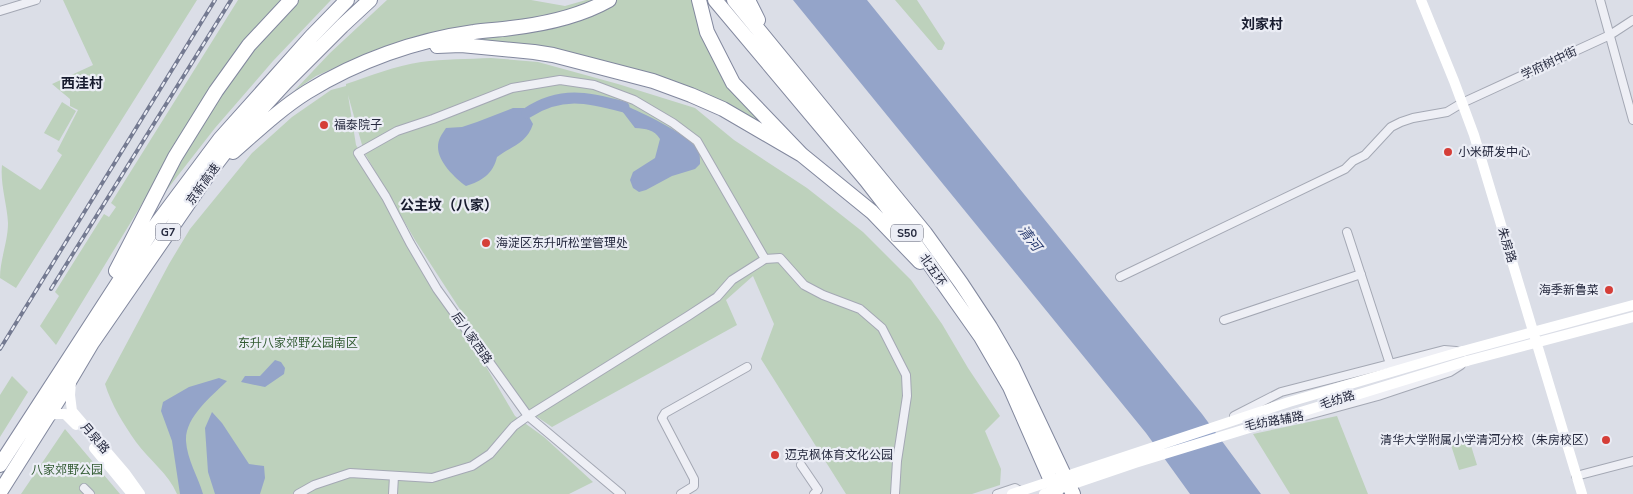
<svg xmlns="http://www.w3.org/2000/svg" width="1633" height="494" viewBox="0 0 1633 494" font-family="'Nunito Sans','Noto Sans SC',sans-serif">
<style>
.green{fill:#bdd1bc}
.water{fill:#94a4c9}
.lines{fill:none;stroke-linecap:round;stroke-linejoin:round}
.river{stroke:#94a4c9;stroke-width:11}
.street-casing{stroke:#a4a8b4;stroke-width:10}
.highway-casing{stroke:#82889e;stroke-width:16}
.street{stroke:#eeeff5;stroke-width:8}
.secondary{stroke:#fff;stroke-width:10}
.highway{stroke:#fff;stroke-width:14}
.rail-casing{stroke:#747a91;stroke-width:4}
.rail{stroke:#ebedf5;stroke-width:2;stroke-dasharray:5.5;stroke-linecap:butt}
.secondary-bridge{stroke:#fff;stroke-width:10}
.poi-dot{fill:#d53e38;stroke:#ebedf5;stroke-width:2}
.labels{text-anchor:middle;stroke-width:4.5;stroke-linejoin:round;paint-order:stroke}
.shield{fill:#ebedf5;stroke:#606475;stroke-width:1}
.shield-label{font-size:11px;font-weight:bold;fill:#25293e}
.street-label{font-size:12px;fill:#25293e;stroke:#ebedf5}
.poi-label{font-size:12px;fill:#25293e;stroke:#ebedf5;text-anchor:start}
.park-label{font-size:12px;fill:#315a31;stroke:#ebedf5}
.neighbourhood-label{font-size:14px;font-weight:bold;fill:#171b2e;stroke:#ebedf5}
.water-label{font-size:14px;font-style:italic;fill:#2d3f73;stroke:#ebedf5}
</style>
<rect width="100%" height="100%" fill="#dbdee7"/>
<path class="green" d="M 63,0 L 197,0 L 16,288 L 0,278 C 0,259 8,242 8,223 C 7,204 0,184 2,165 L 40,190 L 42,188 L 62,155 L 57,151 L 78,110 L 70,106 L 70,99 L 52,84 L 93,65 Z
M 238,0 L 331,0 L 273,61 L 215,128 L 162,196 L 148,194 L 56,345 L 40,326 L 59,296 L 55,292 L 104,214 L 109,217 L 116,207 L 111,203 Z
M 387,0 L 531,0 L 565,6 L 586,0 L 695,0 L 696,7 L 765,126 L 574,55 L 501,42 L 429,34 L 366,54 L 316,76 L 294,91 L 330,53 Z
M 895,0 L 917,0 L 945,43 L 942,50 L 938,50 Z
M 491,58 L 538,62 L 618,84 L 695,108 L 734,140 L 807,188 L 863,232 L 911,280 L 942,324 L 968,368 L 1000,416 L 985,431 L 1001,469 L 1000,485 L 972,494 L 846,494 L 761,359 L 774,324 L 753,276 L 726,300 L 737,325 L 552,427 L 524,408 L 415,240 L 364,152 L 348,95 L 356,145 L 515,416 L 544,437 L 593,482 L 569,494 L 177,494 C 168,473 149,460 136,442 C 124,425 111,404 105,384 L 169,264 L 190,229 L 252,153 L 292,117 L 331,90 L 346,86 L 346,84 C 370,76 395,66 421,62 C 444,59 468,59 491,58 Z
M 62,102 L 76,111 L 59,141 L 44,133 Z
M 12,376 L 28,392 L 0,437 L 0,395 Z
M 1337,416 L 1368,494 L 1290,494 L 1253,434 Z
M 65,429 L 120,494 L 21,494 Z
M 1468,436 L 1477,465 L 1459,470 L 1450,442 Z"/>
<path class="water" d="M 793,0 L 867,0 L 1202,414 L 1261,494 L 1190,494 L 1146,433 Z
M 624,107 L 629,107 C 646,115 691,135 699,152 C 700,155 700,161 700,164 L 695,169 L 672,176 L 646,190 L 639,192 L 633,188 L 630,180 L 633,172 L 655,158 L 660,139 C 654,129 646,129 635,128 L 622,111 Z
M 513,108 L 524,108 L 533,124 C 527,143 512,146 497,157 C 493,174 482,181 466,186 C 455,178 438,162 438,147 C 438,139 442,134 446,128 L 462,127 L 477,122 Z
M 275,360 L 281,362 L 285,368 L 284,374 L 265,387 L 241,382 L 245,376 L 260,376 Z
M 219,378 L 227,381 C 211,397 185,417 186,441 C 187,459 198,477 203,494 L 180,494 L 172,441 L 161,411 L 163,402 L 189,387 Z
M 212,412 L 222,423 L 249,464 L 264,466 L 265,478 L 260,494 L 215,494 L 208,472 L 205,428 Z"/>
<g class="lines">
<path class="river" d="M 527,113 C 560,91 588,97 624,107"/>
<defs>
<path id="street" d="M 1600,0 L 1633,120
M 0,11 L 36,0
M 1347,232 L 1390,364
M 1120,277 L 1345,169 L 1353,161 L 1365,155 L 1391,127 L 1401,122 L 1413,118 L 1447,112 L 1462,103 L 1610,35 L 1633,20
M 1224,320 L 1361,274
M 1234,416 L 1281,392 L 1444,350 L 1456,351
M 1294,419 L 1378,396 L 1450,372 L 1461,365
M 801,465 L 818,490 L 814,494
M 1576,476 L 1633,461
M 84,488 L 90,494
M 298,494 L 314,485 L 350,473 L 432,478 L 472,466 L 490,454 L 514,426 L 528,416 L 688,316 L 717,297 L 732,280 L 765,259 L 780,258 L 804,285 L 823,295 L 860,309 L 882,328 L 906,375 L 907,396 L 897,461 L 895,494
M 393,494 L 394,476
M 621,494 L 528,416 L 437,289 L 410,243 L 386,197 L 358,153 L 397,131 L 433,119 L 512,88 L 560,80 L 594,85 L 634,100 L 673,123 L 697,141 L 765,259
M 681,494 L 694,486 L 694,479 L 662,418 L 665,413 L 747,367
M 997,494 L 1015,488 L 1023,493"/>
<path id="highway" d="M 699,0 L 707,32 L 733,83 L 802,155 L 872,212 L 920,262
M 715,0 L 866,180 L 914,242 L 981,337 L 1010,387 L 1056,492
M 734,0 L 925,233 L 961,283 L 990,327 L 1012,365 L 1073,494
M 748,0 L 758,20
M 437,46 L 461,45 L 534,52 L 553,55 L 653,81 L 691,95 L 723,109 L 802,155
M 233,152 C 257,131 280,109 307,92 C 357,61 416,40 474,32 C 486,30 499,30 511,28 C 546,24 579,17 609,0
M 116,271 L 175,157 L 216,91 L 249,45 L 291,0
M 0,465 L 155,226 L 220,139 L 311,37 L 347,0
M 0,492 L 60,397 L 92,343 L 210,172 L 242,130 L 285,83 L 342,26 L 370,0"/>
</defs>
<use href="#street" class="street-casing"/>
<use href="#highway" class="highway-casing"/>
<use href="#street" class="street"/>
<path class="secondary" d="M 1421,0 L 1454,81 L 1474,135 L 1582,494
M 1463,351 L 1633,305
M 1467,361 L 1633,317
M 71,382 L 70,395 L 72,411 L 125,473 L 140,494
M 47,418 L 54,414 L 65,414 L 76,425
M 94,448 L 132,494"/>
<use href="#highway" class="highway"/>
<defs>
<path id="rail" d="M 51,289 L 231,0
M 0,349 L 215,0"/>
</defs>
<use href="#rail" class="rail-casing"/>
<use href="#rail" class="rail"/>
<path class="secondary-bridge" d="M 1012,494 L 1289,402 L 1463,351
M 1044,494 L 1135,463 L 1467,361"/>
</g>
<g class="poi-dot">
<circle cx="324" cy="125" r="5"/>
<circle cx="1448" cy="152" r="5"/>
<circle cx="486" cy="243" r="5"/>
<circle cx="1609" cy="290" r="5"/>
<circle cx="1606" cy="440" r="5"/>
<circle cx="775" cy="455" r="5"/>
</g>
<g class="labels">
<g class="shield">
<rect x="155.5" y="223.5" width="25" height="17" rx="4"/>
<rect x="891" y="224.5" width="32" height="17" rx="4"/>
</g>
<g class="shield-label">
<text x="168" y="236">G7</text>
<text x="907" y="237">S50</text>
</g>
<g class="street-label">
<text transform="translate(1549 63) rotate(-25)" y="4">学府树中街</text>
<text transform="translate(203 184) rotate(-54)" y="4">京新高速</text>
<text transform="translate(1507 245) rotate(73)" y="4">朱房路</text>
<text transform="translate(933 270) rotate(55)" y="4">北五环</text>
<text transform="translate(472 338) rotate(55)" y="4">后八家西路</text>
<text transform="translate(1337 400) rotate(-17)" y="4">毛纺路</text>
<text transform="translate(1274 421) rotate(-10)" y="4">毛纺路辅路</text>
<text transform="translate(95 438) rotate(49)" y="4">月泉路</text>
</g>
<g class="poi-label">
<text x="334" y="129">福泰院子</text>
<text x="1458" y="156">小米研发中心</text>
<text x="496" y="247">海淀区东升听松堂管理处</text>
<text x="1599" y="294" text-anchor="end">海季新鲁菜</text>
<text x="1596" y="444" text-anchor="end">清华大学附属小学清河分校（朱房校区）</text>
<text x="785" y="459">迈克枫体育文化公园</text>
</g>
<g class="park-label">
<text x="298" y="347">东升八家郊野公园南区</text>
<text x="67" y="474">八家郊野公园</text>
</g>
<g class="neighbourhood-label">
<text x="1262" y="29">刘家村</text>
<text x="82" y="88">西洼村</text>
<text x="449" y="210">公主坟（八家）</text>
</g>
<g class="water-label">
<text transform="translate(1030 238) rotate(52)" y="5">清河</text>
</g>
</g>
</svg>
